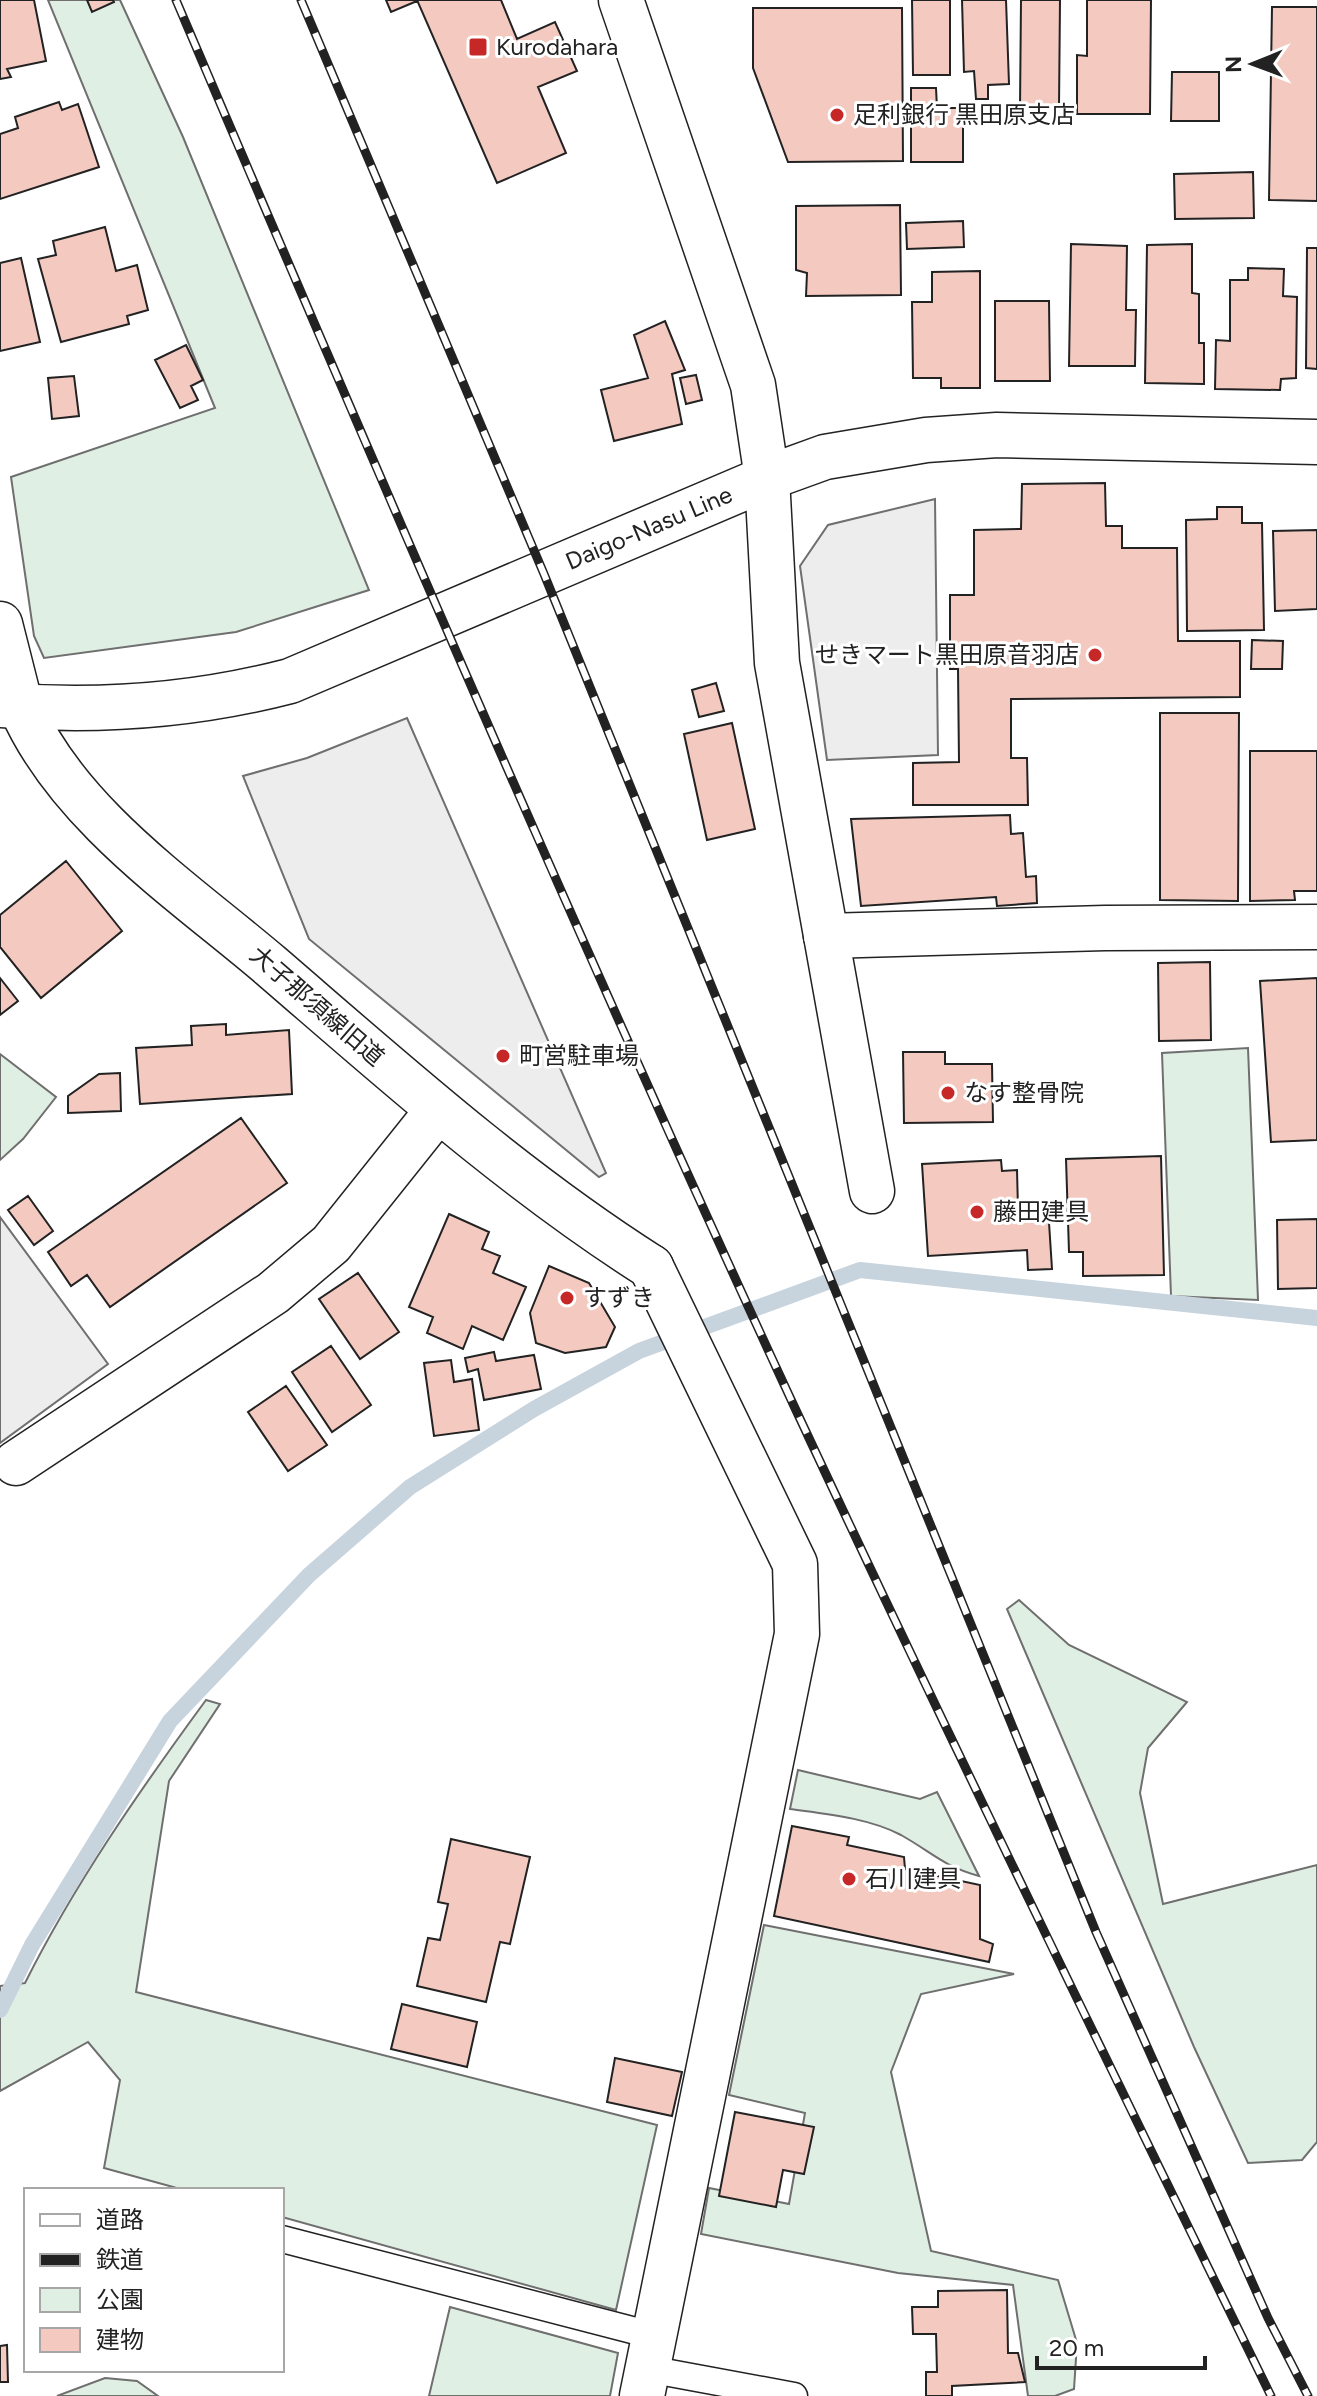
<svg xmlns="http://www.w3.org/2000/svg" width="1317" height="2396" viewBox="0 0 1317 2396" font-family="Figtree,'Noto Sans JP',sans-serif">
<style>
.green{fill:#e0efe3;stroke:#6f6f6f;stroke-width:2}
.parking{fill:#ededed;stroke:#6f6f6f;stroke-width:2}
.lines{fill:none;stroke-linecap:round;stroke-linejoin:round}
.stream{stroke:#c7d3dd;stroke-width:16}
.building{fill:#f3c9c0;stroke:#222;stroke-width:2}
.lane-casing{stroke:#222;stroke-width:29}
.street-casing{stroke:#222;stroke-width:47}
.secondary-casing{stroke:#222;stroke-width:47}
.primary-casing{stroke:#222;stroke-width:47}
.lane{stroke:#fff;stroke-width:26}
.street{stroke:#fff;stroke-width:44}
.secondary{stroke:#fff;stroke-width:44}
.primary{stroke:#fff;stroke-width:44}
.rail-casing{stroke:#222;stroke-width:9}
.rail{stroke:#fff;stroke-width:6;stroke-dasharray:18;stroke-linecap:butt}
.poi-dot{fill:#c62828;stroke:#fff;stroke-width:3}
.labels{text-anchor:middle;stroke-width:6;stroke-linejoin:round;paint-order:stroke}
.poi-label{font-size:24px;fill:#222;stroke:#fff;text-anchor:start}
.street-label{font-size:24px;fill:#222;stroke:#fff}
</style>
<rect width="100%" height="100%" fill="#fff"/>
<path class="green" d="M 48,0 L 120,0 L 183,137 L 369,590 L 236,632 L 44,658 L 34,636 L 11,477 L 215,408 Z
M 1248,1048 L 1258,1300 L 1171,1296 L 1162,1053 Z
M 0,1054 L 56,1097 L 23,1139 L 0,1160 Z
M 1019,1600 L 1069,1645 L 1187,1702 L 1148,1748 L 1140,1793 L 1163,1904 L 1317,1865 L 1317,2142 L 1302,2160 L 1248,2163 L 1194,2047 L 1007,1609 Z
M 206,1700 L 220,1704 L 169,1781 L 136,1992 L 657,2125 L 616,2310 L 282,2217 L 282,2190 L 184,2190 L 104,2168 L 120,2080 L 88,2042 L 0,2091 L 0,1986 L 25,1983 C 75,1883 140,1790 206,1700 Z
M 798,1770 L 920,1799 L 937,1792 L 979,1876 C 941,1865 933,1853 901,1835 C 869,1818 826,1814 790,1809 Z
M 764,1925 L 1014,1974 L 921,1994 L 891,2072 L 931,2251 L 1058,2280 L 1077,2343 L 1074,2389 L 1055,2396 L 1028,2396 L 1013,2285 L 898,2273 L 701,2234 L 709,2188 L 789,2204 L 805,2113 L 729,2095 Z
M 450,2307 L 618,2353 L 610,2396 L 429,2396 Z
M 105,2378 L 137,2381 L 158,2396 L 57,2396 Z"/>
<path class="parking" d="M 935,499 L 938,755 L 827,760 L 800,566 L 828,525 Z
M 407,718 L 606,1173 L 599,1177 L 309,939 L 243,776 L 307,758 Z
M 0,1217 L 108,1364 L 0,1443 Z"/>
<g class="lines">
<path class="stream" d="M 0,2010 L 32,1945 L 170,1721 L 309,1575 L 410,1487 L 534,1409 L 639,1351 L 860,1270 L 1317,1318"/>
</g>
<path class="building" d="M 0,0 L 34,0 L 46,61 L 7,69 L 11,77 L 0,79 Z
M 87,0 L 113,0 L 114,2 L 92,12 Z
M 386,0 L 417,0 L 417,1 L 391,12 Z
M 501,0 L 517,39 L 555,22 L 577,71 L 538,87 L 566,153 L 497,183 L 417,0 Z
M 912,0 L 950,0 L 950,75 L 913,75 Z
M 962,0 L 1006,0 L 1009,84 L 988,85 L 988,99 L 976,99 L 974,71 L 964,72 Z
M 1021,0 L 1060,0 L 1059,107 L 1020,107 Z
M 1087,0 L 1151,0 L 1150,114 L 1077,114 L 1077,55 L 1087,56 Z
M 1272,7 L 1317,7 L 1317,201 L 1269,200 Z
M 753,8 L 902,8 L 903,161 L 788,162 L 753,68 Z
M 1172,72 L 1219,72 L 1219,121 L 1171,121 Z
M 911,88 L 936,88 L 937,108 L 963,108 L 963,162 L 911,162 Z
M 59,102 L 62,110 L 78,104 L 99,167 L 0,199 L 0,134 L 18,128 L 15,117 Z
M 1253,172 L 1254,218 L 1175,219 L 1174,174 Z
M 900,205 L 901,295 L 806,296 L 807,273 L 796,270 L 796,206 Z
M 963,221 L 964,247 L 907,249 L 906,223 Z
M 105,227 L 116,271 L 137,265 L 148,310 L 127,316 L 129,324 L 61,342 L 38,259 L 56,255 L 53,241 Z
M 1071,244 L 1127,246 L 1126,310 L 1136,310 L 1135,366 L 1069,366 Z
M 1192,244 L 1192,293 L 1199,294 L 1199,343 L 1204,343 L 1204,384 L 1145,383 L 1147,245 Z
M 1307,248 L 1317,248 L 1317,369 L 1306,368 Z
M 21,258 L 40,342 L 0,351 L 0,263 Z
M 1248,268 L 1284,269 L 1283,296 L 1297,297 L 1296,378 L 1281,379 L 1280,390 L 1215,389 L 1216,340 L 1230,341 L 1230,280 L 1248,280 Z
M 980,271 L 980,388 L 941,388 L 941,378 L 913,378 L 912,302 L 932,302 L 932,272 Z
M 995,301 L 1049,301 L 1050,381 L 995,381 Z
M 665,321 L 685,370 L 672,374 L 682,424 L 614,441 L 601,390 L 648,378 L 634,335 Z
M 186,345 L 203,380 L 191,386 L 198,400 L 180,408 L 155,360 Z
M 696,375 L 702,400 L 686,404 L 680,378 Z
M 74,376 L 79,416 L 52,419 L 48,378 Z
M 1105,483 L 1106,526 L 1122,526 L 1122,548 L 1177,548 L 1178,641 L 1240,641 L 1240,697 L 1011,699 L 1011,758 L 1027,758 L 1028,805 L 913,805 L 913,763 L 959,762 L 958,669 L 950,669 L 950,595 L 974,595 L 974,530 L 1021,529 L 1022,484 Z
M 1217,507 L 1242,507 L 1242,523 L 1262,523 L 1264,630 L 1187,631 L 1186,520 L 1217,519 Z
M 1317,530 L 1317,609 L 1275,611 L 1273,531 Z
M 1252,640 L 1283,641 L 1282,669 L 1251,669 Z
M 716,683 L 724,711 L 699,717 L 692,690 Z
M 1160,713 L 1239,713 L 1238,901 L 1160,900 Z
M 732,723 L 755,829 L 707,840 L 684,734 Z
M 1250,751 L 1317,751 L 1317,891 L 1294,891 L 1295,900 L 1250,901 Z
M 1010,815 L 1011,834 L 1023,833 L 1026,877 L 1036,876 L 1037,903 L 997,906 L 996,897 L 861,906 L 851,819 Z
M 66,861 L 122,931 L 41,998 L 0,947 L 0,915 Z
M 1210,962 L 1211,1040 L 1159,1041 L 1158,963 Z
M 0,978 L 18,1001 L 0,1015 Z
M 1317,978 L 1317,1140 L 1271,1142 L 1260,981 Z
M 226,1024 L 226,1035 L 289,1030 L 292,1094 L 140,1104 L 136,1048 L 192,1045 L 191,1026 Z
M 903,1052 L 945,1052 L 945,1064 L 992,1064 L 993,1122 L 904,1123 Z
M 120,1073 L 121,1111 L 68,1113 L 68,1096 L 99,1074 Z
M 241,1118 L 287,1183 L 110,1307 L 87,1275 L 71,1286 L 48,1252 Z
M 1161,1156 L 1164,1275 L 1083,1276 L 1083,1252 L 1069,1252 L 1066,1159 Z
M 1001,1160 L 1002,1171 L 1017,1170 L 1018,1209 L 1048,1207 L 1052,1269 L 1028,1270 L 1027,1250 L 928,1256 L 922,1164 Z
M 28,1196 L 53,1231 L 34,1245 L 8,1210 Z
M 449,1214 L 489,1232 L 482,1249 L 500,1256 L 493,1273 L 526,1287 L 503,1340 L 472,1326 L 463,1349 L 427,1333 L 433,1317 L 409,1307 Z
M 1317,1219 L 1317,1288 L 1278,1289 L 1277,1220 Z
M 549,1266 L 589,1283 L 615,1327 L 606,1347 L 565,1353 L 536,1343 L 530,1313 Z
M 358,1273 L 399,1332 L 360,1359 L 319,1299 Z
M 331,1346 L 371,1405 L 332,1432 L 292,1372 Z
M 494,1352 L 496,1361 L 534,1355 L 541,1389 L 484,1400 L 478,1369 L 468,1372 L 465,1358 Z
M 451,1360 L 454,1382 L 472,1379 L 479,1430 L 434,1436 L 424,1363 Z
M 286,1386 L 327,1445 L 288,1471 L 248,1412 Z
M 792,1826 L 849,1837 L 847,1845 L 904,1857 L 905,1869 L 980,1885 L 980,1939 L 993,1944 L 989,1962 L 774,1916 Z
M 451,1839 L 530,1857 L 510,1944 L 500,1942 L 486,2002 L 417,1986 L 428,1938 L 440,1940 L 448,1904 L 438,1902 Z
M 402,2004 L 477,2022 L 467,2067 L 391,2049 Z
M 615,2058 L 682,2072 L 672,2116 L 607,2102 Z
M 735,2112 L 814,2127 L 804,2174 L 783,2170 L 776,2207 L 719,2196 Z
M 1007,2290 L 1008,2353 L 1018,2353 L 1025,2382 L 952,2386 L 952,2396 L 926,2396 L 926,2372 L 937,2372 L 936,2334 L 913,2334 L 912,2307 L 938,2307 L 938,2291 Z
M 7,2345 L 8,2382 L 0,2382 L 0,2346 Z"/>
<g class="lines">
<defs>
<path id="lane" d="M 282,2239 L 655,2336
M 648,2369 L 794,2396"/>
<path id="street" d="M 0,624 L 21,707
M 826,936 L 1105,928 L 1317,927
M 16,1463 L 273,1293 L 331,1244 L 438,1110
M 642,2396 L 797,1634 L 795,1564 L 651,1267"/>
<path id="secondary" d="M 621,0 L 753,385 L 767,478 L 777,663 L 872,1191
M 21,707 C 68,815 183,891 271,966 C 394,1072 514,1180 651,1267"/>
<path id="primary" d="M 0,705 C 99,713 194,706 290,681 L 767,478 L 825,457 L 926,440 L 997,435 L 1317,442"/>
</defs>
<use href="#lane" class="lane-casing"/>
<use href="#street" class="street-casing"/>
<use href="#secondary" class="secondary-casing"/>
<use href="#primary" class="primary-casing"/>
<use href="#lane" class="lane"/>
<use href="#street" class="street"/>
<use href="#secondary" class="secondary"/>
<use href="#primary" class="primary"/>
<defs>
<path id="rail" d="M 176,0 C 377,471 579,942 794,1406 C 949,1738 1110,2067 1271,2396
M 301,0 L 544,574 L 1096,1932 L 1268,2318 L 1308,2396"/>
</defs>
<use href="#rail" class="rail-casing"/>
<use href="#rail" class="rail"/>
</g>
<g class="poi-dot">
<rect x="468" y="37" width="20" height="20" rx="4"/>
<circle cx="837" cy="115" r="8"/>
<circle cx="1095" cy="655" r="8"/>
<circle cx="503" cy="1056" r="8"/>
<circle cx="948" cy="1093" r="8"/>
<circle cx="977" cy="1212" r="8"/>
<circle cx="567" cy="1298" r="8"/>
<circle cx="849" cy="1879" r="8"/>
</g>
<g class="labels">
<g class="poi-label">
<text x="496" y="55">Kurodahara</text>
<text x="853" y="123">足利銀行 黒田原支店</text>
<text x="1079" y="663" text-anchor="end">せきマート黒田原音羽店</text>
<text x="519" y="1064">町営駐車場</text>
<text x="964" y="1101">なす整骨院</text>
<text x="993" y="1220">藤田建具</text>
<text x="583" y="1306">すずき</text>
<text x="865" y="1887">石川建具</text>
</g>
<g class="street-label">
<text transform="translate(649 528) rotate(-23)" y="8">Daigo-Nasu Line</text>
<text transform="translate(317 1006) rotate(41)" y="8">大子那須線旧道</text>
</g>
</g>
<rect x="24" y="2188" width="260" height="184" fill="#ffffff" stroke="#a7a7a7" stroke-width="2"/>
<rect x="40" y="2214" width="40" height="12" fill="#ffffff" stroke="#a7a7a7" stroke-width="2"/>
<text x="96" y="2228" font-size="24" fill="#222222">道路</text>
<rect x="40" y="2254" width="40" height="12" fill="#222222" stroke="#a7a7a7" stroke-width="2"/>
<text x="96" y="2268" font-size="24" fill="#222222">鉄道</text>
<rect x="40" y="2288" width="40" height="24" fill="#e0efe3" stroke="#a7a7a7" stroke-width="2"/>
<text x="96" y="2308" font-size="24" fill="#222222">公園</text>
<rect x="40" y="2328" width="40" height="24" fill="#f3c9c0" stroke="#a7a7a7" stroke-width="2"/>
<text x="96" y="2348" font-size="24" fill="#222222">建物</text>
<g transform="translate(1253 64) rotate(269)" stroke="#ffffff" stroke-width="6" paint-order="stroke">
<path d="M0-6L14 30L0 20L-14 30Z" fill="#222222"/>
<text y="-12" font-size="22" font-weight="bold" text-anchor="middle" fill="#222222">N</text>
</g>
<path d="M1037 2356v12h168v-12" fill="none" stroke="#222222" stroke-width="4"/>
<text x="1049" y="2356" font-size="24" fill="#222222" stroke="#ffffff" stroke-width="6" paint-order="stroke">20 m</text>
</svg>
